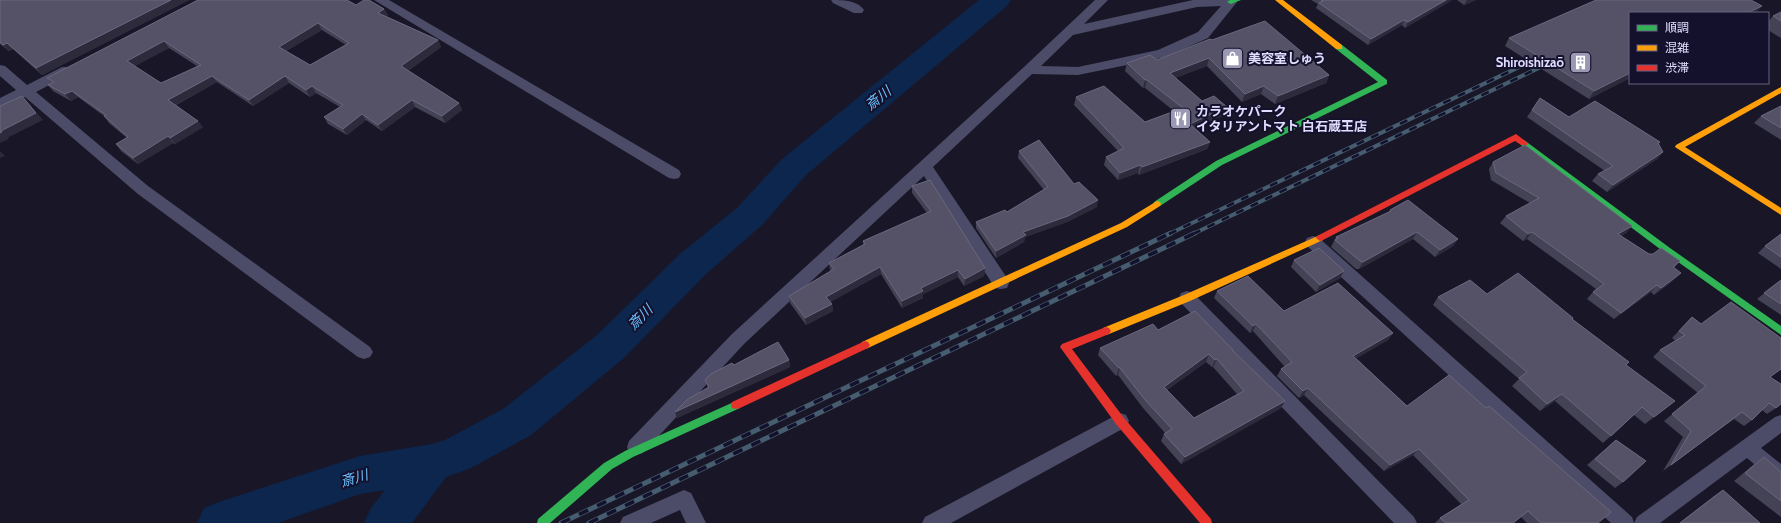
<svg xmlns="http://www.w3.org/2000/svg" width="1781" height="523" viewBox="0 0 1781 523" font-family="Cabin,'Noto Sans JP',sans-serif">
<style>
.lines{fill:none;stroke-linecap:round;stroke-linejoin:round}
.river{fill:#0c264e;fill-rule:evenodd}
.street{fill:#4c4c68;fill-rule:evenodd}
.fast{fill:#30b455;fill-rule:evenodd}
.slow{fill:#ff9f0a;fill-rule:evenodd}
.jam{fill:#e5322d;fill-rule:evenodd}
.rail-far1-casing{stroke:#455d6f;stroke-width:4}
.rail-casing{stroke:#455d6f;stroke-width:5}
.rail-far1{stroke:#14112d;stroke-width:2.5;stroke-dasharray:8;stroke-linecap:butt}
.rail{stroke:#14112d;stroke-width:3.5;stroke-dasharray:10;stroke-linecap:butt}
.wall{fill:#444255;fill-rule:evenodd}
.shaded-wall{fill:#2c2a3b}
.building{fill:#555267;stroke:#6a687f;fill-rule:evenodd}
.labels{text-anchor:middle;stroke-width:4;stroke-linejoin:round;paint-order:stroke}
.poi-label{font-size:13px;font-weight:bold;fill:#e0ddff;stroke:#14112d;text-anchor:start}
.water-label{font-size:14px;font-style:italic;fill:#6bc0ff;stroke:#14112d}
</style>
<rect width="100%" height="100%" fill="#191727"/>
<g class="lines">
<path class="river" d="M 979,0 L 1011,0 L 1007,6 L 806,175 L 762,225 L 706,274 L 625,357 L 531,435 L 471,468 L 446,477 L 412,523 L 364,523 L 371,508 L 385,490 L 360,494 L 278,523 L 197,523 L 204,508 L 219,502 L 360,456 L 432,444 L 445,440 L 503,409 L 597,335 L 680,254 L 738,207 L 782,159 Z"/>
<path class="street" d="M 374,0 L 389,0 L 679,170 L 681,174 L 679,178 L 674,179 L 669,178 Z
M 831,0 C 842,0 857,0 864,10 L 862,13 L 854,13 L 833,3 Z
M 1095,0 L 1108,0 L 1084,24 L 1193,0 L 1236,0 L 1237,2 L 1208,38 L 1166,57 L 1078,75 L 1032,74 L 933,167 L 1007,278 L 1009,283 L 1007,288 L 1001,289 L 995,288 L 924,176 L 744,344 L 643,453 L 636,455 L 629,453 L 627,447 L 629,441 L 732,334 L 1024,67 ZM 1221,6 L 1198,32 L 1158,50 L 1078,67 L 1041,66 L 1073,35 L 1197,7 Z
M 0,65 L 5,66 L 27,85 L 62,67 L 72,67 L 74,70 L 72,73 L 36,92 L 148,186 L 370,347 L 373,352 L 370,357 L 364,359 L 358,357 L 138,194 L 25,97 L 0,109 L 0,98 L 16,90 L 0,76 Z
M 1313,236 L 1319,238 L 1632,517 L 1634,523 L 1637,517 L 1775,417 L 1781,415 L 1781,433 L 1761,448 L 1781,464 L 1781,484 L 1774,481 L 1747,458 L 1660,523 L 1611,523 L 1307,246 L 1305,242 L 1307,238 Z
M 1187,291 L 1193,293 L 1414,517 L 1417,523 L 1394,523 L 1181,303 L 1179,298 L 1181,293 Z
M 1120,413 L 1126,415 L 1129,421 L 1126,427 L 951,523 L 922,523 L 925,517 Z
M 684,490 L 691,493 L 706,523 L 686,523 L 680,510 L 651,523 L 620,523 L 623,517 Z"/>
<path class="fast" d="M 1230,0 L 1241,0 L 1231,4 L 1227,2 Z
M 1336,45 L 1342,45 L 1387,80 L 1387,84 L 1222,165 L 1160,206 L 1154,206 L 1153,204 L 1154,202 L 1216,161 L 1378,82 L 1336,49 Z
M 1524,140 L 1670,248 L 1781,326 L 1781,335 L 1664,252 L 1521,145 L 1520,143 Z
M 736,401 L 740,402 L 741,405 L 740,408 L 633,457 L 612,469 L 550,523 L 537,523 L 538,519 L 604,463 L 625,451 Z"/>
<path class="slow" d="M 1275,0 L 1283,0 L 1342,45 L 1342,49 L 1336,49 Z
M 1781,87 L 1781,93 L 1685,147 L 1781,208 L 1781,215 L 1675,147 L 1676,145 Z
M 1157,201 L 1160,202 L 1161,204 L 1160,206 L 1127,227 L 868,348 L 865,349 L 862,348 L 860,345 L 862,342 L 1121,223 Z
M 1320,235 L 1324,238 L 1323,240 L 1190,301 L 1109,334 L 1106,335 L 1103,334 L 1101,331 L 1103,328 L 1184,295 Z"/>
<path class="jam" d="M 1516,134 L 1528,143 L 1527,145 L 1521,145 L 1515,141 L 1323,240 L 1320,241 L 1316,238 L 1317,236 Z
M 1106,327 L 1109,328 L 1111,331 L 1109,334 L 1072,349 L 1124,418 L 1211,519 L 1212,523 L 1200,523 L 1116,424 L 1060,347 L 1062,344 Z
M 865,341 L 868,342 L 870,345 L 868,348 L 740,408 L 736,409 L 732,408 L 731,405 L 732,402 Z"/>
<defs>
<path id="rail-far1" d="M 1169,234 L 1540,57
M 1193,234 L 1549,63"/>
<path id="rail" d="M 561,523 L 1171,233
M 589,523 L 1195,233"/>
</defs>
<use href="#rail-far1" class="rail-far1-casing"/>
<use href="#rail" class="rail-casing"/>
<use href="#rail-far1" class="rail-far1"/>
<use href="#rail" class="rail"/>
</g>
<path class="wall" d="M 0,0 L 189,0 L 42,75 L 13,49 L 9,51 L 0,44 Z
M 198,0 L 356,5 L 384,9 L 388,15 L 386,16 L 438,40 L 441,47 L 408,71 L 459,103 L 462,110 L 445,123 L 415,107 L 382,131 L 366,120 L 347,135 L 328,124 L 324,117 L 340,107 L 316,93 L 310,97 L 289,83 L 253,106 L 217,82 L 176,105 L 203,127 L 175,144 L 173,143 L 138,164 L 121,151 L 116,144 L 127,138 L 109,123 L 104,116 L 78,97 L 71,101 L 53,91 L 48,85 L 52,83 L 47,78 ZM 322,30 L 346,45 L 310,65 L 286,51 ZM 169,48 L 197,66 L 161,83 L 134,66 Z
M 1311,0 L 1452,0 L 1405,28 L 1402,25 L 1368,45 L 1316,8 L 1318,4 Z
M 1457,0 L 1476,0 L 1464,5 Z
M 1781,12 L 1781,38 L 1768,30 L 1768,22 L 1773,16 Z
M 1509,38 L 1630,78 L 1589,99 L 1505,46 Z
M 1212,40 L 1329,75 L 1326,83 L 1275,104 L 1261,94 L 1242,102 L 1207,66 L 1175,78 L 1202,101 L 1224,115 L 1195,128 L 1210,142 L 1207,149 L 1139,175 L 1138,173 L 1118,180 L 1104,165 L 1106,157 L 1118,151 L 1074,105 L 1076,97 L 1145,122 L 1174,111 L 1145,88 L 1143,88 L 1125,71 L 1127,63 L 1157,60 Z
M 1540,98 L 1569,117 L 1660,142 L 1658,144 L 1663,152 L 1657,159 L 1607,192 L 1592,181 L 1598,174 L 1605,171 L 1527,117 Z
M 1781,106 L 1781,140 L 1754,123 L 1761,116 Z
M 1019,151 L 1074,184 L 1097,207 L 1067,222 L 1025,237 L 1024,242 L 996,258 L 976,228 L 976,222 L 1007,212 L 1044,190 L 1018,158 Z
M 1493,162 L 1632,226 L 1626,233 L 1621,236 L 1649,254 L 1680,261 L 1674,268 L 1674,280 L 1654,295 L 1651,292 L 1614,319 L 1587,299 L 1593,292 L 1596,289 L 1527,239 L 1523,241 L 1500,223 L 1506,216 L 1530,203 L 1491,180 L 1489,169 Z
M 912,186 L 985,268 L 984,276 L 964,286 L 958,277 L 923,294 L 923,298 L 902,308 L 881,274 L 830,302 L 832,304 L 833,311 L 806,325 L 790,303 L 789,296 L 831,271 L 830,270 L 829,263 L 863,245 L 863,241 L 927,213 L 912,193 Z
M 1390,210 L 1458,239 L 1453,246 L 1435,257 L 1413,239 L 1359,269 L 1356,269 L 1331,247 L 1336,237 L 1389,212 Z
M 1781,234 L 1781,269 L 1758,253 L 1765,246 Z
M 1294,260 L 1344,271 L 1340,278 L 1316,292 L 1291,267 Z
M 1781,280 L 1781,315 L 1757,299 Z
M 1217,291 L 1284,311 L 1393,333 L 1388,340 L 1356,358 L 1407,406 L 1598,523 L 1527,523 L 1521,517 L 1514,523 L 1435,523 L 1440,518 L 1461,504 L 1413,455 L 1384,471 L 1304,395 L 1299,398 L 1277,376 L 1281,369 L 1285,367 L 1253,331 L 1250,333 L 1214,298 Z
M 1487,294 L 1572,319 L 1626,365 L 1666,408 L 1645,424 L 1634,415 L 1603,443 L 1555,401 L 1540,411 L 1512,386 L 1519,379 L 1433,305 L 1438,297 Z
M 1692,317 L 1770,377 L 1776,408 L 1767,414 L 1762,410 L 1752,420 L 1744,426 L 1734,419 L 1663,471 L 1683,437 L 1664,421 L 1698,393 L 1653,357 L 1660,350 L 1676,341 L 1672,338 Z
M 1158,330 L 1233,350 L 1233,351 L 1285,401 L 1281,408 L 1181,464 L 1161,441 L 1164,434 L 1165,433 L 1143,408 L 1118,375 L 1116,376 L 1098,355 L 1100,348 ZM 1206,362 L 1212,367 L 1213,367 L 1237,394 L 1194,418 L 1167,390 Z
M 789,360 L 790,367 L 677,418 L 675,412 L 708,388 L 705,380 L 734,365 Z
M 1616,440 L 1623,482 L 1615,488 L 1587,465 Z
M 1764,457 L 1781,472 L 1781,517 L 1734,481 L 1753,465 Z
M 1723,490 L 1760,523 L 1679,523 L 1714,496 Z"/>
<path class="shaded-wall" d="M 171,0 L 189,0 L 42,75 L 36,68 Z
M 1446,0 L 1452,0 L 1405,28 L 1408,22 Z
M 1467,0 L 1476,0 L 1464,5 Z
M 1762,6 L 1756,13 L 1747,13 Z
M 384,9 L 388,15 L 381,19 L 378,13 Z
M 1404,20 L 1402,25 L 1368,45 L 1371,39 Z
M 318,23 L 322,30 L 282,53 L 279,47 Z
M 438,40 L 441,47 L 405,73 L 401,66 Z
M 164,41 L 169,48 L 132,68 L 127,61 Z
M 7,43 L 13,49 L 9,51 L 3,45 Z
M 1209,58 L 1207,66 L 1167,81 L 1170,73 Z
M 1630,73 L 1630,78 L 1589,99 L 1594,91 Z
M 1329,75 L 1326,83 L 1275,104 L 1278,96 Z
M 212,76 L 217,82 L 173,106 L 168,100 Z
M 285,76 L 289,83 L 253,106 L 249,100 Z
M 1145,80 L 1147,80 L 1145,88 L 1143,88 Z
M 312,86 L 316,93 L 310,97 L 306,90 Z
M 1264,86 L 1261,94 L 1242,102 L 1245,94 Z
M 72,91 L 78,97 L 71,101 L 65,94 Z
M 22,96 L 43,120 L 7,138 L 1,131 Z
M 412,100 L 415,107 L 382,131 L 378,125 Z
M 459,103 L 462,110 L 445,123 L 442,116 Z
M 1227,107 L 1224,115 L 1188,131 L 1190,124 Z
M 362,114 L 366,120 L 347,135 L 343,129 Z
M 198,121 L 203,127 L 175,144 L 170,138 Z
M 2,132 L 9,139 L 0,143 L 0,133 Z
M 168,136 L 173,143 L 138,164 L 133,158 Z
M 1210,142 L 1207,149 L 1139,175 L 1142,167 Z
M 0,151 L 5,156 L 0,158 Z
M 1663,152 L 1657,159 L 1607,192 L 1613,185 Z
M 1140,165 L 1138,173 L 1118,180 L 1120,173 Z
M 1098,200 L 1097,207 L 1067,222 L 1025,237 L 1024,242 L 996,258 L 996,251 L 1023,232 Z
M 1632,226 L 1626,233 L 1612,241 L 1618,234 Z
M 1417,232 L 1413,239 L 1359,269 L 1363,262 Z
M 1532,232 L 1527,239 L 1523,241 L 1528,234 Z
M 1458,239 L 1453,246 L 1435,257 L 1440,250 Z
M 880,267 L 881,274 L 827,304 L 826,297 Z
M 985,268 L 984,276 L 964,286 L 965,279 Z
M 958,270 L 958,277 L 923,294 L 923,298 L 902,308 L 902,301 L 921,288 Z
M 1344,271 L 1340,278 L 1316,292 L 1320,285 Z
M 1681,273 L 1674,280 L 1654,295 L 1661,288 Z
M 1657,285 L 1651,292 L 1614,319 L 1621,313 Z
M 832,304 L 833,311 L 806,325 L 805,318 Z
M 1256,324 L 1253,331 L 1250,333 L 1253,326 Z
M 1393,333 L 1388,340 L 1349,363 L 1353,356 Z
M 1209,354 L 1206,362 L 1161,394 L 1164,387 Z
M 1217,359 L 1213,367 L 1212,367 L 1215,360 Z
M 789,360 L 790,367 L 677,418 L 675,412 Z
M 1119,368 L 1120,368 L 1118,375 L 1116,376 Z
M 1308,388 L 1304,395 L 1299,398 L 1303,391 Z
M 1562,394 L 1555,401 L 1540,411 L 1547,404 Z
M 1285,401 L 1281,408 L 1181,464 L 1185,457 Z
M 1419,449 L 1413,455 L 1384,471 L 1390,465 Z"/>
<path class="building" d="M 0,0 L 171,0 L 36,68 L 7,43 L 3,45 L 0,42 Z
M 198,0 L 347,0 L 356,5 L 364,0 L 369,0 L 384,9 L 378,13 L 438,40 L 401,66 L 459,103 L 442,116 L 412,100 L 378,125 L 362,114 L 343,129 L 324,117 L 343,105 L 312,86 L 306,90 L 285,76 L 249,100 L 212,76 L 168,100 L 198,121 L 170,138 L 168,136 L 133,158 L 116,144 L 128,137 L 104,116 L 106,115 L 72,91 L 65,94 L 48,85 L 54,82 L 47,78 ZM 318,23 L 349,43 L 310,65 L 279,47 ZM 164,41 L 201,65 L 161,83 L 127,61 Z
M 1321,0 L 1446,0 L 1408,22 L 1404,20 L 1371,39 L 1319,3 L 1323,1 Z
M 1596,0 L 1751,0 L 1762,6 L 1747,13 L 1630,13 L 1630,73 L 1594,91 L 1509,38 Z
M 1781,12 L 1781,21 L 1773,16 Z
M 1265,21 L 1329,75 L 1278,96 L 1264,86 L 1245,94 L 1209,58 L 1170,73 L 1202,101 L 1214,96 L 1227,107 L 1190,124 L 1210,142 L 1142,167 L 1140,165 L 1120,173 L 1106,157 L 1124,148 L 1076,97 L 1104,86 L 1145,122 L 1183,108 L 1147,80 L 1145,80 L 1127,63 L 1150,55 L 1157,60 L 1210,39 L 1212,40 Z
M 22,96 L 36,113 L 1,131 L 2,132 L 0,133 L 0,106 Z
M 1540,98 L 1569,117 L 1595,101 L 1660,142 L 1658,143 L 1663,152 L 1613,185 L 1598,174 L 1613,166 L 1532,110 Z
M 1781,106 L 1781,128 L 1761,116 Z
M 1039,140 L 1074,184 L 1079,182 L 1098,200 L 1068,216 L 1023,232 L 1026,235 L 996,251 L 976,222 L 1005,210 L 1007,212 L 1048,187 L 1019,151 Z
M 1525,145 L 1632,226 L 1618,234 L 1649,254 L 1653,254 L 1661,248 L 1680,261 L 1673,267 L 1681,273 L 1661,288 L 1657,285 L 1621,313 L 1593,292 L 1604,284 L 1532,232 L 1528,234 L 1506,216 L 1539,198 L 1496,173 L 1493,162 Z
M 930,180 L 985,268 L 965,279 L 958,270 L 921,288 L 923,291 L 902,301 L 880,267 L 826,297 L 832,304 L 805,318 L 789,296 L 834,269 L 829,263 L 865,244 L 863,241 L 931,211 L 912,186 Z
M 1408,200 L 1458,239 L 1440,250 L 1417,232 L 1363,262 L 1360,261 L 1335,240 L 1338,238 L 1336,237 L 1391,211 L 1390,210 Z
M 1781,234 L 1781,257 L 1765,246 Z
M 1319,248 L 1344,271 L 1320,285 L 1294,260 Z
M 1518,273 L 1573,318 L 1572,319 L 1629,362 L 1626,365 L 1675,401 L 1654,417 L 1642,407 L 1611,436 L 1562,394 L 1547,404 L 1519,378 L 1527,372 L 1438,297 L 1470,280 L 1487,294 Z
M 1248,276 L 1284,311 L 1338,283 L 1393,333 L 1353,356 L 1407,406 L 1449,375 L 1486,408 L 1489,406 L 1611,512 L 1598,523 L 1541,523 L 1528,511 L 1513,523 L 1446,523 L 1440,518 L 1469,500 L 1419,449 L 1390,465 L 1308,388 L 1303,391 L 1281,369 L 1292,362 L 1256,324 L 1253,326 L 1217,291 Z
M 1781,280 L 1781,304 L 1764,293 Z
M 1731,302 L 1781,338 L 1781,369 L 1770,377 L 1781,384 L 1781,404 L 1776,408 L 1769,403 L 1752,420 L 1742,412 L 1671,465 L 1691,431 L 1672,414 L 1706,386 L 1660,350 L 1685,335 L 1679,331 L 1692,317 L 1701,324 Z
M 1195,311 L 1233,350 L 1232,350 L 1285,401 L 1185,457 L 1164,434 L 1172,429 L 1146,401 L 1120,368 L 1119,368 L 1100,348 L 1153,324 L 1158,330 ZM 1209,354 L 1215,360 L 1217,359 L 1244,391 L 1194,418 L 1164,387 Z
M 778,342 L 789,360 L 675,412 L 688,399 L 709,387 L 705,380 L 711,374 L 732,363 L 734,365 Z
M 1616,440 L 1646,461 L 1623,482 L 1595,459 Z
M 1764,457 L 1781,472 L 1781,501 L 1745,473 Z
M 1723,490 L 1760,523 L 1680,523 Z"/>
<defs>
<symbol id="shop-square" viewBox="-11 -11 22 22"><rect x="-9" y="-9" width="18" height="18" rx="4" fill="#9a98b3" stroke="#14112d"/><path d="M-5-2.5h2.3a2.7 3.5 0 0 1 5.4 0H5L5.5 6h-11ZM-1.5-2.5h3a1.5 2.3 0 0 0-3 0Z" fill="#fff"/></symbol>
<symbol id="building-square" viewBox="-11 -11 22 22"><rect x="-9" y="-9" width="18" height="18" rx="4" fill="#9a98b3" stroke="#14112d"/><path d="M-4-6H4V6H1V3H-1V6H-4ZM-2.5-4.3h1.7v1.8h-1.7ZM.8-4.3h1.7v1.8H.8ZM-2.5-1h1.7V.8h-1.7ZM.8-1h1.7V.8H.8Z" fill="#fff"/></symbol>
<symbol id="restaurant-square" viewBox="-11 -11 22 22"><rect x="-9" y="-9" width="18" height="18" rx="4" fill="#9a98b3" stroke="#14112d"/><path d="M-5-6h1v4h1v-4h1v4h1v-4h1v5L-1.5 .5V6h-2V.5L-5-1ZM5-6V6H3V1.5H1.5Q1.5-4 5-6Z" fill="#fff"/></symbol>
</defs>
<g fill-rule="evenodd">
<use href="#shop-square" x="1220" y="46" width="25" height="25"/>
<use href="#building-square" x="1568" y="50" width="25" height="25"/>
<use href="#restaurant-square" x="1168" y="106" width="25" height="25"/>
</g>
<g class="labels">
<g class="poi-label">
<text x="1248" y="63">美容室しゅう</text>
<text x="1564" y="67" text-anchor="end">Shiroishizaō</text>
<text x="1196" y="116">カラオケパーク<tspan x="1196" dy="15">イタリアントマト 白石蔵王店</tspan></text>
</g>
<g class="water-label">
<text transform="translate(878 98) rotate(-39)" y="5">斎川</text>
<text transform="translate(640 317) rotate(-45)" y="5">斎川</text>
<text transform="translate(354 478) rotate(-16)" y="5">斎川</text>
</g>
</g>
<rect x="1629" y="12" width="140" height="72" fill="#14112d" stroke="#666381"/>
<rect x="1637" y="25" width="20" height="6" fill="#30b455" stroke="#666381"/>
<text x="1665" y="32" font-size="12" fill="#e0ddff">順調</text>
<rect x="1637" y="45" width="20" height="6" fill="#ff9f0a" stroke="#666381"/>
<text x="1665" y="52" font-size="12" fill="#e0ddff">混雑</text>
<rect x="1637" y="65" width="20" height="6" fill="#e5322d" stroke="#666381"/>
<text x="1665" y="72" font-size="12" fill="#e0ddff">渋滞</text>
</svg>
